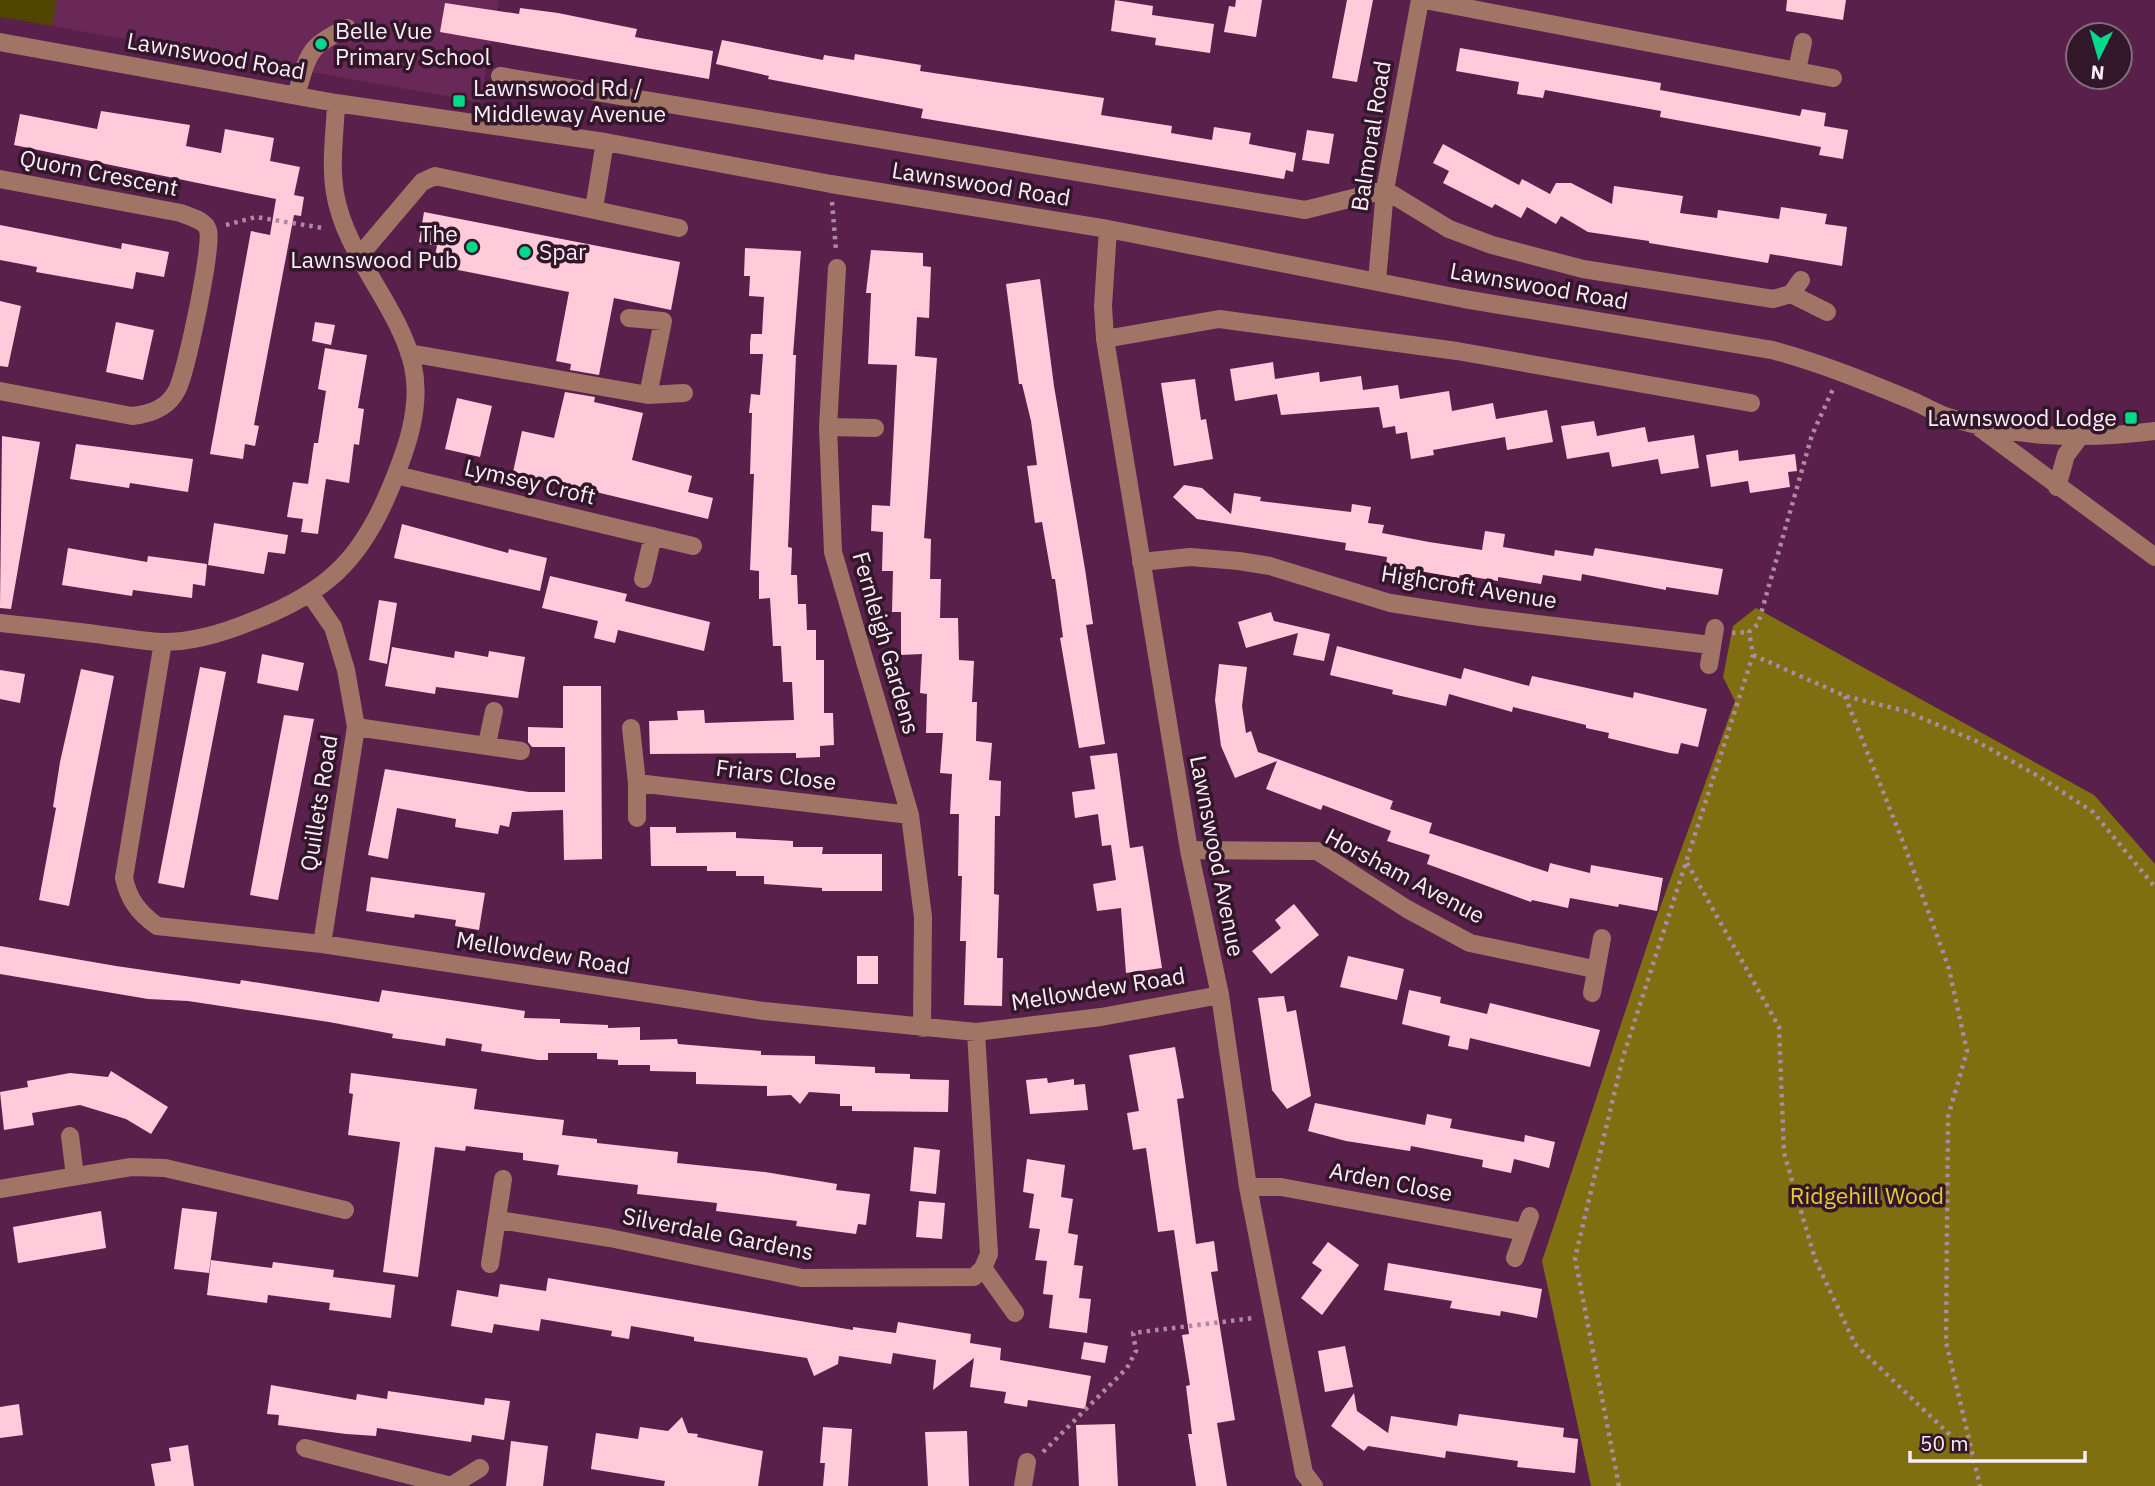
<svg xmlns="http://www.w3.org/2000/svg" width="2155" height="1486" viewBox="0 0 2155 1486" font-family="'IBM Plex Sans',sans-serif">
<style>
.built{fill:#692858}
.green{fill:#504500}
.forest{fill:#7f6f11}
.building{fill:#ffcbda}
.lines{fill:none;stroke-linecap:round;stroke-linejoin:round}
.path{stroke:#ad89a4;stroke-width:4.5;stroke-dasharray:3.5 5;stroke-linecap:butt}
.minor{stroke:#a17566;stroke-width:18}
.poi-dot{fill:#01d98b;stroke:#311729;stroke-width:2.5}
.labels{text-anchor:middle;stroke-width:7;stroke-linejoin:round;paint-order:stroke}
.poi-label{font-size:23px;fill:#fcedf7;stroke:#311729;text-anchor:start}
.street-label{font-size:23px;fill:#fcedf7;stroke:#311729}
.park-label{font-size:23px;fill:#e7cc2f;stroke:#311729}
</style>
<rect width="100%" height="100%" fill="#5a204c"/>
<path class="built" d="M 57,0 L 499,0 L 480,102 L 52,26 Z"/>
<path class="green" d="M 0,0 L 57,0 L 52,26 L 0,17 Z"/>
<path class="forest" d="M 1756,608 L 2094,795 L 2155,864 L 2155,1486 L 1591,1486 L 1542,1261 L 1657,916 L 1735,701 L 1723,677 L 1733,626 Z"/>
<path class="building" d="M 1115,0 L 1153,6 L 1152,15 L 1214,24 L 1210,53 L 1155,45 L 1156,38 L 1111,31 Z
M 1236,0 L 1262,0 L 1256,37 L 1224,32 L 1229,6 L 1235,7 Z
M 1347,0 L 1373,0 L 1357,82 L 1332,78 Z
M 1787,0 L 1846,0 L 1843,20 L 1786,11 Z
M 445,3 L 519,14 L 520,8 L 558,13 L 637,29 L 635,37 L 713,51 L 709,79 L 440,32 Z
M 722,40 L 823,60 L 824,55 L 854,60 L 855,54 L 921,65 L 920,71 L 1104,98 L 1101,115 L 1172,126 L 1171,133 L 1212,140 L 1214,127 L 1251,133 L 1249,144 L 1296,153 L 1293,172 L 1286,170 L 1284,179 L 921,118 L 923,109 L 768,79 L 769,76 L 716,64 Z
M 1460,48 L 1661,83 L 1660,90 L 1800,116 L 1802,109 L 1826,113 L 1824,126 L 1848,130 L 1843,159 L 1819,155 L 1821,147 L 1660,117 L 1661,111 L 1545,90 L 1543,98 L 1517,94 L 1519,82 L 1456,71 Z
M 101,111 L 190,125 L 186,146 L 221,153 L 225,129 L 274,138 L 270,161 L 300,167 L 294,195 L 304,197 L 301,216 L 294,215 L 254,425 L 259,426 L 255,446 L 245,444 L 243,459 L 210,454 L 251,231 L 270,235 L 276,199 L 14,145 L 20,114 L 97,129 Z
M 1307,130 L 1334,134 L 1329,164 L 1302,160 Z
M 1443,144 L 1519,185 L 1522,179 L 1550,194 L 1556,183 L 1571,183 L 1612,204 L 1614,186 L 1683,196 L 1680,213 L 1717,218 L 1718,210 L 1779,219 L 1781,207 L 1827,214 L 1825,224 L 1847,227 L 1842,266 L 1770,254 L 1768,263 L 1649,243 L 1649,241 L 1588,232 L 1561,216 L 1556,224 L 1527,207 L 1521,218 L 1495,204 L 1492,208 L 1443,183 L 1449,171 L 1433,163 Z
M 424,212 L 680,262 L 671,310 L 614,298 L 599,375 L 570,370 L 571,364 L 556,361 L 569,292 L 433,265 L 437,246 L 419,242 Z
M 0,225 L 121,249 L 122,243 L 169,252 L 164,277 L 136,272 L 133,289 L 36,272 L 37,267 L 0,260 Z
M 745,248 L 801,251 L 793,355 L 796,355 L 788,547 L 792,548 L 791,575 L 797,575 L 798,604 L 806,604 L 807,630 L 816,630 L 816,660 L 824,660 L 824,713 L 833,713 L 834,745 L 820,746 L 820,757 L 796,758 L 796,753 L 650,754 L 649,721 L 678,720 L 677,711 L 704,710 L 705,723 L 794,720 L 792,682 L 783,682 L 781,646 L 773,646 L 770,598 L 759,599 L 759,571 L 750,570 L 754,474 L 750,474 L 752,413 L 749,413 L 751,394 L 760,395 L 763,354 L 750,354 L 750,343 L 751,334 L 762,334 L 764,297 L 749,296 L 750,276 L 744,276 Z
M 871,250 L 923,253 L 923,266 L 931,267 L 929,318 L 917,317 L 915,356 L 937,358 L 924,538 L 931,539 L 930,579 L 941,579 L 940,618 L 958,618 L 959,660 L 974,661 L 972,702 L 977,702 L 976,741 L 992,743 L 989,780 L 1001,781 L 1000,816 L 995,816 L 994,894 L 999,895 L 997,958 L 1003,958 L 1002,1006 L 964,1005 L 966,941 L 960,941 L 962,876 L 958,876 L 959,814 L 950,814 L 952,774 L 940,773 L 943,733 L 926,733 L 927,694 L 920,693 L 922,654 L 901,655 L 901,612 L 892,612 L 893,571 L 882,571 L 883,532 L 871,531 L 872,505 L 890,506 L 897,365 L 868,364 L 871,293 L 866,293 Z
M 1040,279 L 1054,386 L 1085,569 L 1093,624 L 1086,625 L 1105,744 L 1079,748 L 1060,638 L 1063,637 L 1055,579 L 1052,579 L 1042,522 L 1035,523 L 1027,466 L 1037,465 L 1031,421 L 1022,384 L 1019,384 L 1006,284 Z
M 0,301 L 21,306 L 8,367 L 0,366 Z
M 116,322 L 154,330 L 143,380 L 106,372 Z
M 315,322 L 335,325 L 331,345 L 312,341 Z
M 325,348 L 367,355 L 358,408 L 364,409 L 359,445 L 354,444 L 349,483 L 326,479 L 318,534 L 301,532 L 303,519 L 287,517 L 293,482 L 308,484 L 314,443 L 318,443 L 326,391 L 318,389 Z
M 1273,362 L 1275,379 L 1319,372 L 1320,382 L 1361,376 L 1363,390 L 1398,385 L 1400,399 L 1449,391 L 1452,411 L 1493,403 L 1496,419 L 1547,410 L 1553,442 L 1507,450 L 1505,437 L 1433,450 L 1434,455 L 1411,459 L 1407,432 L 1396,434 L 1395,426 L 1383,428 L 1379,407 L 1281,415 L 1277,394 L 1235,401 L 1230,369 Z
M 1195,379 L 1201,420 L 1206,419 L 1213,459 L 1174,466 L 1161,383 Z
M 565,392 L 595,397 L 594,402 L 643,413 L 632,460 L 692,476 L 688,492 L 713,498 L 708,519 L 513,472 L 522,431 L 554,438 Z
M 457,398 L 492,406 L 480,457 L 445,449 Z
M 1594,421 L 1597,436 L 1645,427 L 1648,442 L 1694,435 L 1699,468 L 1661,474 L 1658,459 L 1612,467 L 1609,452 L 1567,459 L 1561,426 Z
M 2,436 L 40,442 L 11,609 L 0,608 Z
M 76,444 L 193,459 L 188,492 L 130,483 L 129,488 L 70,479 Z
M 1738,450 L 1739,461 L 1795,454 L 1797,471 L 1788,472 L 1790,487 L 1750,493 L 1748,481 L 1711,487 L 1706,455 Z
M 1184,485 L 1202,488 L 1231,514 L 1234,493 L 1261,497 L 1260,501 L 1351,512 L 1352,504 L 1371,507 L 1368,523 L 1384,525 L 1382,533 L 1429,542 L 1482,550 L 1485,531 L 1505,534 L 1503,547 L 1554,556 L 1555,550 L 1593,556 L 1595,548 L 1723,569 L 1718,595 L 1666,587 L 1666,590 L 1582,574 L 1581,581 L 1543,575 L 1541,584 L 1498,577 L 1498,581 L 1460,575 L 1459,578 L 1386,565 L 1387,557 L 1345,550 L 1346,543 L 1197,519 L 1173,497 Z
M 214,523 L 288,535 L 285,554 L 268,552 L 264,574 L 208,565 Z
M 402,524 L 508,553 L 509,549 L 547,558 L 540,591 L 394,558 Z
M 68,548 L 147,562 L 148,556 L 207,564 L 205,586 L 193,584 L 192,598 L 133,590 L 132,596 L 62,585 Z
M 550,576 L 627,594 L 625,601 L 710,622 L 704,651 L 618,630 L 615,643 L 594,638 L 598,621 L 542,608 Z
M 379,600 L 397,603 L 387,664 L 369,660 Z
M 1271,612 L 1274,621 L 1330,634 L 1324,661 L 1293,655 L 1298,633 L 1246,648 L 1238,622 Z
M 1337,646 L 1461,679 L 1464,668 L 1529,686 L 1532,676 L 1633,698 L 1634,692 L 1707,709 L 1698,747 L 1681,743 L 1678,754 L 1670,753 L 1608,738 L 1609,733 L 1586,728 L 1586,725 L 1513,707 L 1512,712 L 1449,694 L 1446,706 L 1392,694 L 1393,690 L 1330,675 Z
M 392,647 L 454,658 L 455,651 L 488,657 L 489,651 L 525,657 L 518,698 L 436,687 L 435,694 L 385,686 Z
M 262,654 L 304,663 L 298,691 L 257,683 Z
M 1219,664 L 1247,667 L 1242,706 L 1246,733 L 1251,731 L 1258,752 L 1393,801 L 1390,809 L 1432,823 L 1429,833 L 1548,872 L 1550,863 L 1590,873 L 1591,865 L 1663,878 L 1657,911 L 1619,904 L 1618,907 L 1570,898 L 1568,908 L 1532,900 L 1531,902 L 1427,864 L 1430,855 L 1387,841 L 1391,831 L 1323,805 L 1321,810 L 1266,789 L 1277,761 L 1235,778 L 1221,746 L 1215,700 Z
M 200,667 L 226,672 L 184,888 L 158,883 Z
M 81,669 L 114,676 L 69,906 L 39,900 L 56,808 L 53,807 L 60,762 Z
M 0,670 L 25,674 L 20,703 L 0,699 Z
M 563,686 L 601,686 L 602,859 L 564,860 L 563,810 L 512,812 L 509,827 L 500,825 L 498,834 L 455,827 L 456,819 L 397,808 L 388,859 L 368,855 L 385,769 L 529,792 L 565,792 L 565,747 L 532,747 L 528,742 L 528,727 L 563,728 Z
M 284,715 L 314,719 L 278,900 L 250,895 Z
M 1117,753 L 1130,848 L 1143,846 L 1162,968 L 1126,973 L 1121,908 L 1097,911 L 1093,884 L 1116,880 L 1111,845 L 1102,846 L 1098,814 L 1075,818 L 1072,792 L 1095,789 L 1090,756 Z
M 650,827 L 676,827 L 676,833 L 736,832 L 736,838 L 793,841 L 793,847 L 823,847 L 822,854 L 882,854 L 882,891 L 822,891 L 822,888 L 764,884 L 764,876 L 736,876 L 736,871 L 707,871 L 707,866 L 651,866 Z
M 371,877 L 485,893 L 479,930 L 455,926 L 456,920 L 415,914 L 414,918 L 366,911 Z
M 1294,904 L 1319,935 L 1271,974 L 1252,951 L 1281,928 L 1275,920 Z
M 0,946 L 116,966 L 240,984 L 241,980 L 379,1002 L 382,990 L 525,1011 L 524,1018 L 560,1019 L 560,1023 L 608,1025 L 608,1028 L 640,1027 L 640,1040 L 677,1039 L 678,1044 L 761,1051 L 761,1055 L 815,1056 L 815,1064 L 875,1067 L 875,1073 L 910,1074 L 910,1079 L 949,1080 L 948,1112 L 852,1111 L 852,1106 L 840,1106 L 840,1094 L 809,1092 L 800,1104 L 791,1095 L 767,1096 L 767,1086 L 696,1084 L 696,1072 L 650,1071 L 650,1065 L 618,1065 L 618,1060 L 597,1059 L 597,1053 L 548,1053 L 548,1060 L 538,1060 L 481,1051 L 482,1044 L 446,1038 L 445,1046 L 414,1041 L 392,1038 L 393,1034 L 329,1022 L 188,1001 L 148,999 L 0,974 Z
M 857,956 L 878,956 L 878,984 L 857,984 Z
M 1348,956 L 1404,969 L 1397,1000 L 1340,987 Z
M 1409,990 L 1441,997 L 1440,1003 L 1487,1014 L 1490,1003 L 1600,1030 L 1590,1067 L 1470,1038 L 1468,1050 L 1448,1046 L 1450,1036 L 1402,1024 Z
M 1284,996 L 1287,1012 L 1296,1010 L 1311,1096 L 1287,1109 L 1272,1090 L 1258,998 Z
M 1175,1047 L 1184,1098 L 1177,1099 L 1196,1244 L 1214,1241 L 1218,1271 L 1211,1272 L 1235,1420 L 1217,1423 L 1227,1486 L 1196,1486 L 1188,1434 L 1192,1434 L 1186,1386 L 1190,1385 L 1182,1335 L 1189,1334 L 1174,1230 L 1158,1232 L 1146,1148 L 1133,1150 L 1127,1113 L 1139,1111 L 1129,1055 Z
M 111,1071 L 168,1107 L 151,1134 L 126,1119 L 80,1105 L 32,1113 L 34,1125 L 4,1130 L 0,1092 L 28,1087 L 27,1081 L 70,1073 L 108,1077 Z
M 351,1073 L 477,1089 L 474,1109 L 564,1120 L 562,1135 L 597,1139 L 597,1143 L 678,1152 L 677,1163 L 765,1172 L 837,1184 L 836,1190 L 870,1194 L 866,1225 L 858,1224 L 856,1234 L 796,1226 L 797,1221 L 716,1211 L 717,1203 L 637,1194 L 638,1185 L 557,1175 L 559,1165 L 523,1160 L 523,1153 L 466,1146 L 465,1151 L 435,1147 L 418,1277 L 383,1272 L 400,1142 L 348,1135 L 353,1094 L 349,1093 Z
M 1047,1078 L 1048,1083 L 1074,1079 L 1074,1085 L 1085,1084 L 1088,1110 L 1030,1114 L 1026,1080 Z
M 1315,1103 L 1425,1125 L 1427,1114 L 1452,1119 L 1450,1128 L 1524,1142 L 1525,1135 L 1555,1142 L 1549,1168 L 1514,1159 L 1511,1173 L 1482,1167 L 1483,1160 L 1411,1146 L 1410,1151 L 1346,1141 L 1308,1131 Z
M 914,1147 L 940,1150 L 936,1194 L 910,1191 Z
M 1027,1159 L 1065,1165 L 1061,1197 L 1073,1199 L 1068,1233 L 1078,1235 L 1074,1265 L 1083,1266 L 1079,1298 L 1091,1299 L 1087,1333 L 1049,1328 L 1053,1295 L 1043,1294 L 1047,1261 L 1035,1260 L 1040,1229 L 1029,1228 L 1034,1194 L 1023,1192 Z
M 919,1201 L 945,1203 L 942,1239 L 916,1237 Z
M 182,1208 L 217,1212 L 209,1273 L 174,1269 Z
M 101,1211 L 106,1248 L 18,1263 L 13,1227 Z
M 1328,1242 L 1359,1265 L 1322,1315 L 1301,1298 L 1322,1270 L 1312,1263 Z
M 211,1260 L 272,1268 L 273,1262 L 334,1270 L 333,1277 L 395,1285 L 391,1318 L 329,1310 L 330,1303 L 268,1295 L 267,1303 L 207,1295 Z
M 1388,1263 L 1542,1289 L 1537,1318 L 1501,1311 L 1500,1316 L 1450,1308 L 1452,1301 L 1384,1290 Z
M 548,1278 L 853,1330 L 853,1327 L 896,1333 L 898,1322 L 971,1334 L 970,1343 L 1001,1348 L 1000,1360 L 1091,1376 L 1085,1409 L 1028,1400 L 1027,1407 L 1004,1403 L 1006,1392 L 970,1387 L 974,1358 L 933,1390 L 936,1360 L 893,1353 L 891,1364 L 839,1356 L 838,1364 L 814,1376 L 807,1358 L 694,1341 L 694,1337 L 631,1326 L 629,1339 L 611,1336 L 612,1331 L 541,1319 L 539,1331 L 494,1324 L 492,1333 L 451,1326 L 457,1290 L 498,1297 L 500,1284 L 546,1291 Z
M 1084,1342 L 1108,1346 L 1105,1363 L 1081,1359 Z
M 1345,1346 L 1353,1387 L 1325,1392 L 1318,1351 Z
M 271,1385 L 356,1400 L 357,1394 L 387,1399 L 388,1391 L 484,1405 L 485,1398 L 510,1401 L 504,1440 L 472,1435 L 471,1442 L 377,1428 L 376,1436 L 346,1434 L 278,1425 L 279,1415 L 267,1414 Z
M 1354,1393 L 1357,1411 L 1388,1433 L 1391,1416 L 1457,1426 L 1459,1414 L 1564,1428 L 1563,1437 L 1578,1439 L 1575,1473 L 1517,1467 L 1518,1461 L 1446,1451 L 1445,1458 L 1368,1446 L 1364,1451 L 1331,1426 Z
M 19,1404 L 23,1435 L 0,1438 L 0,1407 Z
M 682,1417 L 688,1433 L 698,1434 L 697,1437 L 763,1451 L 758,1486 L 664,1486 L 665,1481 L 591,1469 L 596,1433 L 638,1439 L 640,1427 L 668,1431 Z
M 1115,1424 L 1118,1486 L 1079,1486 L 1076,1425 Z
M 823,1427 L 852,1429 L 848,1486 L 823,1486 L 825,1463 L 820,1463 Z
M 967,1431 L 969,1486 L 928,1486 L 925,1432 Z
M 511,1441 L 548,1446 L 543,1486 L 506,1486 Z
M 188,1445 L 194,1486 L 155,1486 L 151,1464 L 171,1461 L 169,1448 Z"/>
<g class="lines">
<path class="path" d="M 832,202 L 836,250
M 226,225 L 256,217 L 323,228
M 1732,633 L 1749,632
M 1753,655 L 1845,696 L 1905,711 L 1976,741 L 2038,776 L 2093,812 L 2155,887
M 1845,696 L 1905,847 L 1949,969 L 1967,1051 L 1948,1117 L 1946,1342 L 1980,1486
M 1687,863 L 1779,1027 L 1784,1153 L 1815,1259 L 1855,1344 L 1972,1456
M 1043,1452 L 1127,1368 L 1136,1351 L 1133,1333 L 1254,1318
M 1619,1486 L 1575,1258 L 1623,1057 L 1753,655 L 1749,632 L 1758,624 L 1812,435 L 1833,389"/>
<path class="minor" d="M 1425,0 L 1833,78
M 0,42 L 336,103 L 605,142 L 831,184 L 1108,229 L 1464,299 L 1772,350 C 1821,363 1867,382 1913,401 C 1925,406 1936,413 1948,417 C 2013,438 2087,440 2155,431
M 1797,70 L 1803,42
M 500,76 L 1305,210 L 1385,190 L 1449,229 L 1492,245 L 1583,269 L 1773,299 L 1791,294
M 296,95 C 309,54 306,47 347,28
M 0,179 L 181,213 C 190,217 205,220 208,230 C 213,246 186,373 177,390 C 168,408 151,414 132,416 L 0,391
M 594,208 L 605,142
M 1108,229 L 1103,306 L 1105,339 L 1189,850 L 1220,995 L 1248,1187 L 1304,1473 L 1314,1486
M 360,255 L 422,182 L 435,176 L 679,228
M 837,268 L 828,427 L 833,552 L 910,815 L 923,917 L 922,1028
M 1801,280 L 1791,294 L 1827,312
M 1377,281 L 1385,190 L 1420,0
M 629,318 L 663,321 L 648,395
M 1105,339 L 1219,319 L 1457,351 L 1751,403
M 409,353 L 648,395 L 684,393
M 828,427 L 875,428
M 1980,428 L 2155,557
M 396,475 L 693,546
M 2057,487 L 2066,455 L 2081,435
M 1141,562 L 1190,557 L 1239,561 L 1270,566 L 1390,603 L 1480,617 L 1711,645
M 643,579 L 653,536
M 310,594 L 333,627 L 346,670 L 356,727 L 322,944
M 0,623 C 37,627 74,631 110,636 C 128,638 146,642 163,642 C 193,642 223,633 250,622 C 324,594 360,562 390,489 C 406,451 422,408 413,366 C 399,305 345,255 335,193 C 330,163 335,132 336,103
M 163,642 L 124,878 C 129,900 138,912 157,926 L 322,944 L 764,1011 L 976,1032 L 1101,1017 L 1220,995
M 1709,665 L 1715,628
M 356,727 L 521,751
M 631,728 L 637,783 L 637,818
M 487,744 L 494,711
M 637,783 L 910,815
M 1189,850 L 1317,851 L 1407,909 L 1470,943 L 1594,969
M 1592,993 L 1602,938
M 70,1136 L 75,1176
M 1248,1187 L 1281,1187 L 1524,1232
M 0,1189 L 131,1167 L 165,1168 L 345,1210
M 499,1220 L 610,1238 L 802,1278 L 974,1277 L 983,1268 L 989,1254 L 976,1032
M 1515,1258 L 1530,1216
M 490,1264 L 503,1179
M 983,1268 L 1015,1313
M 305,1448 L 451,1486
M 451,1486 L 480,1468
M 1023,1486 L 1027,1462"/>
</g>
<g class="poi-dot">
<circle cx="321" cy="44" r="7"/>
<rect x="452" y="94" width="14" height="14" rx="3.5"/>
<circle cx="472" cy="247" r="7"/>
<circle cx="525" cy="252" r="7"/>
<rect x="2124" y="411" width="14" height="14" rx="3.5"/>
</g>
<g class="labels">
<g class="poi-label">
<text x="335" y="39">Belle Vue<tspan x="335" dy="26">Primary School</tspan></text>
<text x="473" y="96">Lawnswood Rd /<tspan x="473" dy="26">Middleway Avenue</tspan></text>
<text x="458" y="242" text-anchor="end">The<tspan x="458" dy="26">Lawnswood Pub</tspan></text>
<text x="539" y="260">Spar</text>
<text x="2117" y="426" text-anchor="end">Lawnswood Lodge</text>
</g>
<g class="street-label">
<text transform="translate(216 56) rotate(10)" y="8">Lawnswood Road</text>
<text transform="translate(1371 136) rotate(-81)" y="8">Balmoral Road</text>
<text transform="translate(99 173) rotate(11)" y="8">Quorn Crescent</text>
<text transform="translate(981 184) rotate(9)" y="8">Lawnswood Road</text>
<text transform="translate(1539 286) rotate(10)" y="8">Lawnswood Road</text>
<text transform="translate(530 482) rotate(13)" y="8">Lymsey Croft</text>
<text transform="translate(1469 587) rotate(9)" y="8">Highcroft Avenue</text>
<text transform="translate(886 643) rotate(74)" y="8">Fernleigh Gardens</text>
<text transform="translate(776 775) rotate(7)" y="8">Friars Close</text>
<text transform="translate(319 803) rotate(-81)" y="8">Quillets Road</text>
<text transform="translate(1217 856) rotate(79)" y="8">Lawnswood Avenue</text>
<text transform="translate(1405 876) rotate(28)" y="8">Horsham Avenue</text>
<text transform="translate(543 953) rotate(9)" y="8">Mellowdew Road</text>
<text transform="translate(1098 989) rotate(-9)" y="8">Mellowdew Road</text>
<text transform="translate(1391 1182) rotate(11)" y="8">Arden Close</text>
<text transform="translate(718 1234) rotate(11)" y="8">Silverdale Gardens</text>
</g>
<g class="park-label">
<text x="1867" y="1204">Ridgehill Wood</text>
</g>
</g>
<g transform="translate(2099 56) rotate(185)"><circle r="33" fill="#311729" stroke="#826d7b" stroke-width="2"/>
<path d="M0-5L12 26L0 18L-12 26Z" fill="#01d98b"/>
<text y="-10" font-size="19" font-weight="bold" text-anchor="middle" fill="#fcedf7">N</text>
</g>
<path d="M1910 1451v10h175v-10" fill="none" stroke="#fcedf7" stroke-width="3.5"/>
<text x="1920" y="1451" font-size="21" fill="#fcedf7" stroke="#311729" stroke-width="5" paint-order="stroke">50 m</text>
</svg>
